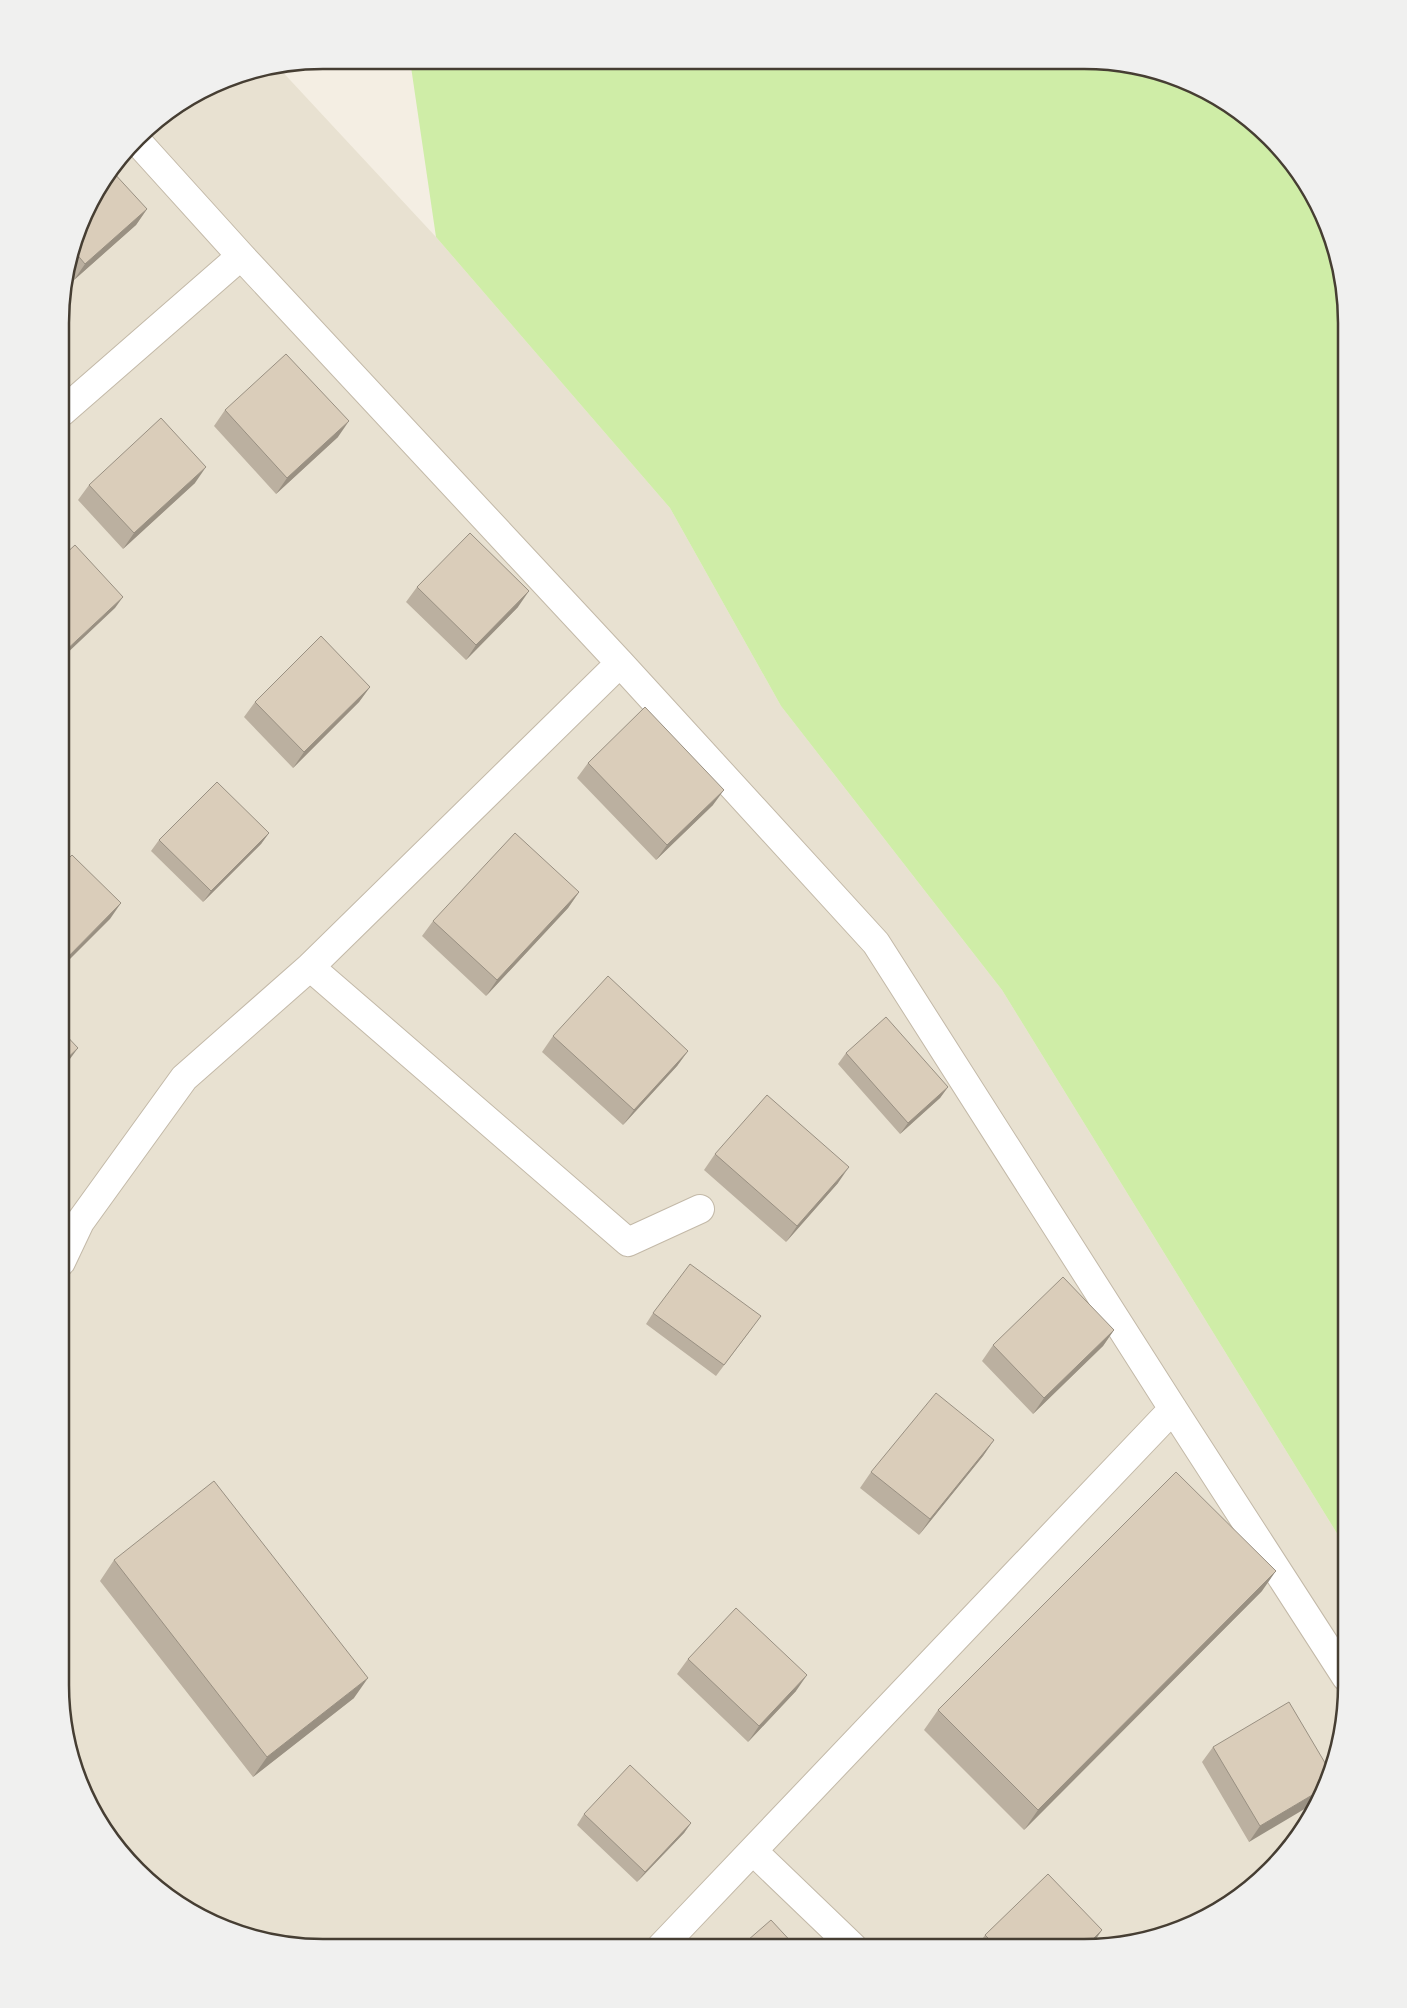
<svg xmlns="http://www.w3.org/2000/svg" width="1407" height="2008" viewBox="0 0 1407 2008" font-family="Roboto,sans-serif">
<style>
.residential{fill:#e8e1d1}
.green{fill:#cfeda7}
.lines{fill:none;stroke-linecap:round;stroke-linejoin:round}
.street-casing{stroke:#c3b9a8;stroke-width:30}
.street{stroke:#fff;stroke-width:28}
.wall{fill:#bbb0a0}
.shaded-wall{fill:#999082}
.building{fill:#dacdba;stroke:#999082}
.rim{fill:none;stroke:#463e33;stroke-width:2.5}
</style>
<rect width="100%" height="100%" fill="#f4eee3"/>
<path class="residential" d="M 278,67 L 436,237 L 670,508 L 781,706 L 1002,990 L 1346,1548 L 1346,1703 L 1333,1770 L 1303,1832 L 1257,1883 L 1200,1921 L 1152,1939 L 1085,1948 L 289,1946 L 238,1934 L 177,1904 L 125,1858 L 87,1801 L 65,1737 L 60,1685 L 62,288 L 95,192 L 150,125 L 238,74 Z"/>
<path class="green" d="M 410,60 L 1119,62 L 1185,80 L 1244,114 L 1282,150 L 1320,207 L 1338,255 L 1347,322 L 1346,1548 L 1002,990 L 781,706 L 670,508 L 436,237 Z"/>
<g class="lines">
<defs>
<path id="street" d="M 137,141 L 241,256 L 620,663 L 876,943 L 1173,1409 L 1346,1677
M 62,412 L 241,256
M 310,967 L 628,1242 L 700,1209
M 61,1262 L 80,1222 L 184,1078 L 310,967 L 620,663
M 753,1851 L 853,1947
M 661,1947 L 1173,1409"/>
</defs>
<use href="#street" class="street-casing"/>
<use href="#street" class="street"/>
</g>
<path class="wall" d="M 95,192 L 147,209 L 136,225 L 74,280 L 68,272 Z
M 225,410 L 338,437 L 276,494 L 214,426 Z
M 195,483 L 123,549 L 78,500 L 89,485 Z
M 417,587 L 518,607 L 466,660 L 406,602 Z
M 370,687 L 359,702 L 293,768 L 244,717 L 255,702 Z
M 588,763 L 713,805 L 656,860 L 577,778 Z
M 269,833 L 261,844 L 203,902 L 151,851 L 159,840 Z
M 579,892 L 568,908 L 486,996 L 422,936 L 433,921 Z
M 553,1036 L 688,1051 L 677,1066 L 623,1125 L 542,1052 Z
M 846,1053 L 948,1087 L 940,1098 L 900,1134 L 838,1064 Z
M 715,1154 L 838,1183 L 786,1242 L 704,1170 Z
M 653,1313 L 753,1327 L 716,1376 L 646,1324 Z
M 1114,1330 L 1103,1346 L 1033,1414 L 982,1361 L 993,1345 Z
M 994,1440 L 983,1456 L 919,1535 L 860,1488 L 871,1472 Z
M 114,1560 L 354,1698 L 253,1777 L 100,1581 Z
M 1262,1591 L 1024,1830 L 924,1730 L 938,1710 Z
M 688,1659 L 796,1691 L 748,1742 L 677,1674 Z
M 1213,1747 L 1331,1773 L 1249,1842 L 1202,1762 Z
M 584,1814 L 691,1823 L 684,1833 L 637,1882 L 577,1825 Z
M 1102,1930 L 1091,1946 L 1085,1948 L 976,1948 L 985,1935 Z"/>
<path class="shaded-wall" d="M 147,209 L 136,225 L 74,280 L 85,264 Z
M 349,421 L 338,437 L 276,494 L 287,478 Z
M 206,467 L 195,483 L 123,549 L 134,533 Z
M 529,591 L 518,607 L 466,660 L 476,645 Z
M 123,597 L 115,608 L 62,658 L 62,654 Z
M 370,687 L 359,702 L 293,768 L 304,752 Z
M 724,790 L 713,805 L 656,860 L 667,845 Z
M 269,833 L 261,844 L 203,902 L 211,891 Z
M 579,892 L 568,908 L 486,996 L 497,980 Z
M 121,903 L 110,919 L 61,968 L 61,964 Z
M 78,1048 L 67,1063 L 61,1069 L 61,1064 Z
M 688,1051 L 677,1066 L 623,1125 L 634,1110 Z
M 948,1087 L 940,1098 L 900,1134 L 908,1123 Z
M 849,1167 L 838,1183 L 786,1242 L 797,1226 Z
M 1114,1330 L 1103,1346 L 1033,1414 L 1044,1398 Z
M 994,1440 L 983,1456 L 919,1535 L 930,1519 Z
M 1276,1571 L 1262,1591 L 1024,1830 L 1038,1810 Z
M 807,1675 L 796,1691 L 748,1742 L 759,1726 Z
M 368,1678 L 354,1698 L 253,1777 L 267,1757 Z
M 1324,1788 L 1318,1801 L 1249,1842 L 1260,1826 Z
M 691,1823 L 684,1833 L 637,1882 L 645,1872 Z
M 1102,1930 L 1091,1946 L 1090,1947 L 1084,1948 Z"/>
<path class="building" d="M 112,171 L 147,209 L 85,264 L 75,252 L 95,192 Z
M 286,354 L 349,421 L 287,478 L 225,410 Z
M 161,418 L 206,467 L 134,533 L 89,485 Z
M 470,533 L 529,591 L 476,645 L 417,587 Z
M 75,545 L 123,597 L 62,654 L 62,557 Z
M 321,636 L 370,687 L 304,752 L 255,702 Z
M 645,707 L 724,790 L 667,845 L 588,763 Z
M 217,782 L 269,833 L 211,891 L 159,840 Z
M 515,833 L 579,892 L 497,980 L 433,921 Z
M 72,855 L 121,903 L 61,964 L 61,866 Z
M 608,976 L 688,1051 L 634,1110 L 553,1036 Z
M 886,1017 L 948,1087 L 908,1123 L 846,1053 Z
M 61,1030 L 78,1048 L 61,1064 Z
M 767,1095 L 849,1167 L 797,1226 L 715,1154 Z
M 690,1264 L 761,1316 L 724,1365 L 653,1313 Z
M 1063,1277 L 1114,1330 L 1044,1398 L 993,1345 Z
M 936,1393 L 994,1440 L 930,1519 L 871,1472 Z
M 1176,1472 L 1276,1571 L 1038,1810 L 938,1710 Z
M 214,1481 L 368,1678 L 267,1757 L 114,1560 Z
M 736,1608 L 807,1675 L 759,1726 L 688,1659 Z
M 1289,1702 L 1331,1773 L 1324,1788 L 1260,1826 L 1213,1747 Z
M 630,1765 L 691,1823 L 645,1872 L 584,1814 Z
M 1048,1874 L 1102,1930 L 1084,1948 L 998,1948 L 985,1935 Z
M 771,1920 L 796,1947 L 740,1947 Z"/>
<path d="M0 0H1407V2008H0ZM323 69H1084A254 254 0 0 1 1338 323V1685A254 254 0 0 1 1084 1939H323A254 254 0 0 1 69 1685V323A254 254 0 0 1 323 69Z" fill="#f0f0ef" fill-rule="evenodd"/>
<path class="rim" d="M323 69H1084A254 254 0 0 1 1338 323V1685A254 254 0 0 1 1084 1939H323A254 254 0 0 1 69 1685V323A254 254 0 0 1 323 69Z"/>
</svg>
